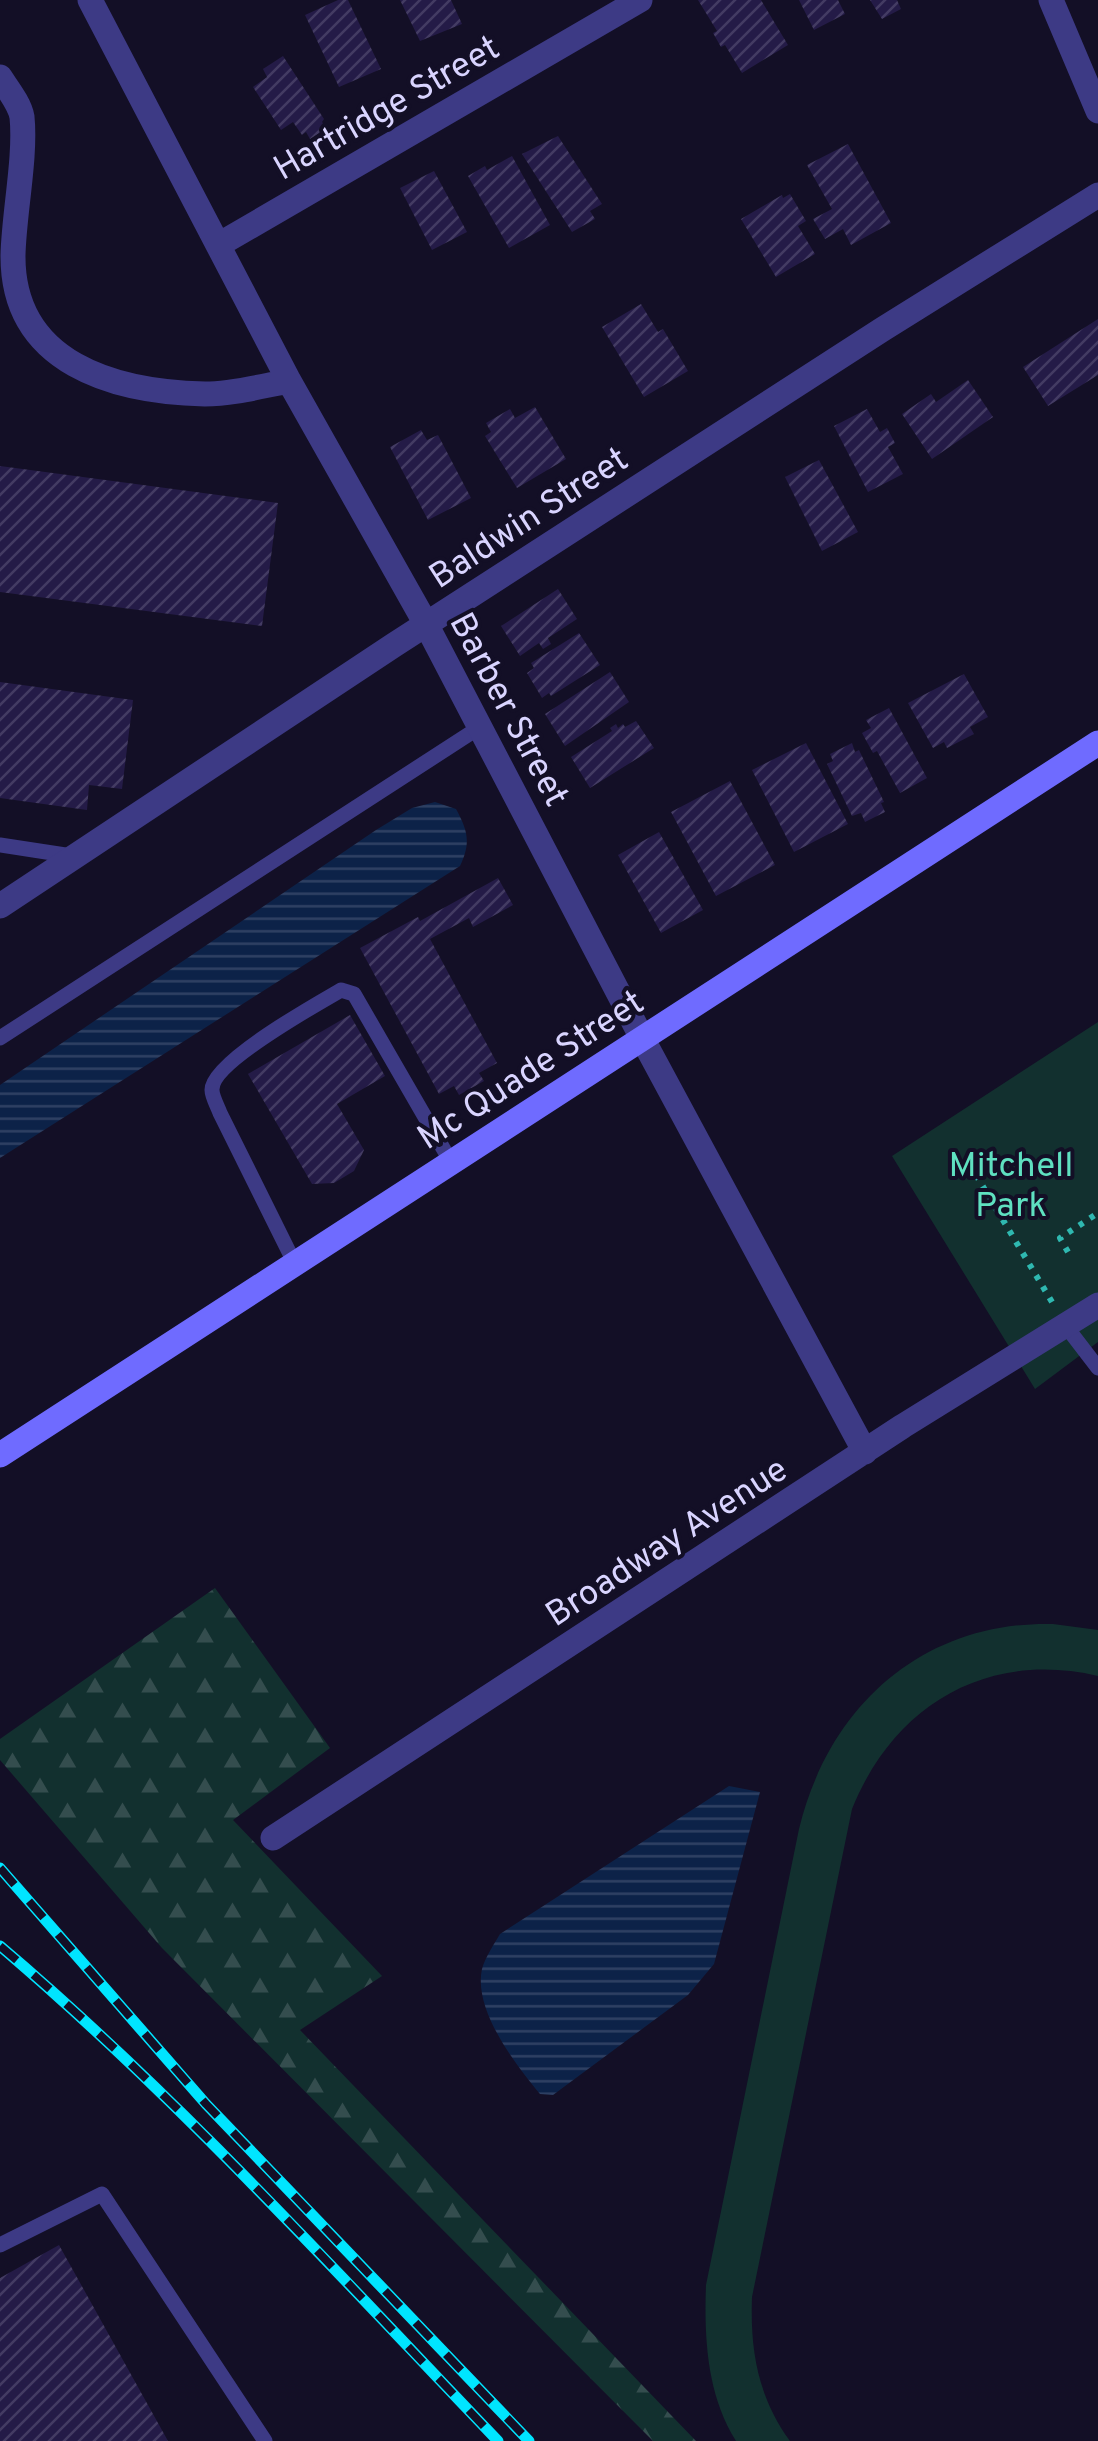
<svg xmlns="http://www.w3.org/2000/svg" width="1098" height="2441" viewBox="0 0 1098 2441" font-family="Overpass,sans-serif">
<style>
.forest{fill:url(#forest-firs)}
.green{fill:#12302f}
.water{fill:url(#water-rules)}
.building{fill:url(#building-hatch)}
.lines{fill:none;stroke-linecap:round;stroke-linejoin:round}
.path{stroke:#2fb8b0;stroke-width:6;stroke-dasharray:5 8;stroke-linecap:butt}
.lane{stroke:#3d3a85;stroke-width:15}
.street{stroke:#3d3a85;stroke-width:25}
.secondary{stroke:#6f6bff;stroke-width:25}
.rail-casing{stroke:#00e5ff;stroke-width:11}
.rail{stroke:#130f26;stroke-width:8;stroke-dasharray:22;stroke-linecap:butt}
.labels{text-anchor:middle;stroke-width:8;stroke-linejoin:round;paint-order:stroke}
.street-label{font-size:35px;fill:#d9d4ff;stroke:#130f26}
.park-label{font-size:35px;fill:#5fe0c0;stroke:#130f26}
</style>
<defs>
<pattern id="forest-firs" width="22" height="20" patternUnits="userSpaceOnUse" patternTransform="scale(2.5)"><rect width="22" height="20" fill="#12302f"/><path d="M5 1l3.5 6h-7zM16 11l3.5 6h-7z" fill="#344d4e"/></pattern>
<pattern id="water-rules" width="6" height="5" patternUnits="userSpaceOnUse" patternTransform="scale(2.5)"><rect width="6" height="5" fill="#0c2248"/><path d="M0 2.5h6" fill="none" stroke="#2f4163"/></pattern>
<pattern id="building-hatch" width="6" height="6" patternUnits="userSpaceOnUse" patternTransform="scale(2.5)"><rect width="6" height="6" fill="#241b47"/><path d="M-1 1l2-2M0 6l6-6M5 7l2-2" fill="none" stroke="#433b63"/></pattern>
</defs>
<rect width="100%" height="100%" fill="#130f26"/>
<path class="forest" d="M 215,1588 L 330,1748 L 233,1820 L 382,1976 L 300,2030 L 696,2441 L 653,2441 L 162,1948 L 0,1760 L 0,1739 Z"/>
<path class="green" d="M 1098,1022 L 1098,1342 L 1035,1389 L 892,1156 Z
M 1053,1624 L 1098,1630 L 1098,1676 C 987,1650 894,1705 852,1809 L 752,2297 C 750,2351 758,2397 790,2441 L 736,2441 C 707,2395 704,2338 706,2285 L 799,1829 C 829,1705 924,1621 1053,1624 Z"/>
<path class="water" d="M 435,802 L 456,809 C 468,831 471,843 460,866 L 0,1158 L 0,1085 L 376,830 L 412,808 Z
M 729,1786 L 760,1792 L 714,1964 L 688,1995 L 553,2095 L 540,2094 C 516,2065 473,2010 482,1969 C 485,1958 494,1944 500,1934 Z"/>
<path class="building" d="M 338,0 L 348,0 L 381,69 L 339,87 L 305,15 Z
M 400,0 L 451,0 L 462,24 L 420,41 Z
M 698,0 L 761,0 L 788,45 L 742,73 L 725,45 L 721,47 L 713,33 L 717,31 Z
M 799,0 L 838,0 L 845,14 L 814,30 Z
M 870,0 L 897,0 L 901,9 L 882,19 Z
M 283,56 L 324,119 L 322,122 L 327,128 L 310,139 L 306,132 L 302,135 L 293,122 L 281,130 L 253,87 L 267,77 L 263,69 Z
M 558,136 L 602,204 L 590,211 L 595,219 L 572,232 L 522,154 Z
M 848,144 L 891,223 L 851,245 L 843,229 L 825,239 L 813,219 L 832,209 L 807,165 Z
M 512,156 L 550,225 L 509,248 L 468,176 L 485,166 L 487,170 Z
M 434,171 L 467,232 L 432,250 L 400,188 Z
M 790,194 L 806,221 L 798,226 L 815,254 L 776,277 L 741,219 L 782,195 L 783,198 Z
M 641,304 L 658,332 L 663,329 L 688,371 L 644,397 L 602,327 Z
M 1098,319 L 1098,375 L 1048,406 L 1023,367 Z
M 968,380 L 993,417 L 932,459 L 902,414 L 931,394 L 936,402 Z
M 535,407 L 566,459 L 517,488 L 485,436 L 491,432 L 486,423 L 510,409 L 515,418 Z
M 867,409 L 880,432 L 887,428 L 895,443 L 888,447 L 903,474 L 868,492 L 834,426 Z
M 421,430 L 427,440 L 438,435 L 471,498 L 428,520 L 390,447 Z
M 819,460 L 858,532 L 822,551 L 785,477 Z
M 0,466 L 278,503 L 262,626 L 0,592 Z
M 558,589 L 577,619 L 548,638 L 551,644 L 543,649 L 539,643 L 520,656 L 501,626 Z
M 579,633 L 600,665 L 551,696 L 549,693 L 542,698 L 527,673 L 534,668 L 531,663 Z
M 610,672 L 629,702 L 565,746 L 545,714 Z
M 964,674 L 988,717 L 970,727 L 974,734 L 947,748 L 944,742 L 933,748 L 908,703 Z
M 0,682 L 133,700 L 122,789 L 89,785 L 87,810 L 0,798 Z
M 889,708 L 927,778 L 900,793 L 877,751 L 873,753 L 862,733 L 871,728 L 866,720 Z
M 636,721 L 654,748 L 590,788 L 571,757 L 612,731 L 610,728 L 616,724 L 618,728 L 623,724 L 625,727 Z
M 806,743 L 848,824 L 794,852 L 752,770 Z
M 852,743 L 855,752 L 859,750 L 884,802 L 881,803 L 885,812 L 865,822 L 861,813 L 852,816 L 827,764 L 833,761 L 830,754 Z
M 730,781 L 775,865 L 716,896 L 671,812 Z
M 659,832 L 703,910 L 661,933 L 618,855 Z
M 498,878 L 513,905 L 473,927 L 469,918 L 430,939 L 497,1063 L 479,1073 L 484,1081 L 459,1095 L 454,1086 L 439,1094 L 360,948 L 418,917 L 420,921 Z
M 350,1015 L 385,1076 L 337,1104 L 364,1150 L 354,1171 L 334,1183 L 312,1184 L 248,1074 Z
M 59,2245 L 168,2441 L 0,2441 L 0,2278 Z"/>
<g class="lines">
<path class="path" d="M 976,1175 L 1052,1302
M 1068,1252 L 1060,1238 L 1098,1213"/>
<path class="lane" d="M 0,845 L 72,856
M 0,1038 L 480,727
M 295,1264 L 220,1113 C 218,1107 212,1097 212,1090 C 211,1063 317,1004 341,990 L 354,994 L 451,1162
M 1065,1325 L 1098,1368
M 0,2245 L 102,2194 L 265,2441"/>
<path class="street" d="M 90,0 L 289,381 L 426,624 L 642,1038 L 865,1452
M 1051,0 L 1098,111
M 0,77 C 7,88 20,104 22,117 C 26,157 14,213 13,255 C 12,364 115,392 205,394 C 233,394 262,386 289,381
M 220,244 L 640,0
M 0,906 L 394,645 L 883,329 L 1098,195
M 273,1838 L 903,1426 L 1098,1305"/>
<path class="secondary" d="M 0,1455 L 1098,743"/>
<defs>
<path id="rail" d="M 0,1868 L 206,2104 L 529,2441
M 0,1946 C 179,2098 336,2272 498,2441"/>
</defs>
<use href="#rail" class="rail-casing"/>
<use href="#rail" class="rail"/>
</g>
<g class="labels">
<g class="street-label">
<text transform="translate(386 107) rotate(-30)" y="12">Hartridge Street</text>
<text transform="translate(528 517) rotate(-33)" y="12">Baldwin Street</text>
<text transform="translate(510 709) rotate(62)" y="12">Barber Street</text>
<text transform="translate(530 1069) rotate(-33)" y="12">Mc Quade Street</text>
<text transform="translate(666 1541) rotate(-33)" y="12">Broadway Avenue</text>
</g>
<g class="park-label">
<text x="1011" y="1176">Mitchell<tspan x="1011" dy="40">Park</tspan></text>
</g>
</g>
</svg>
